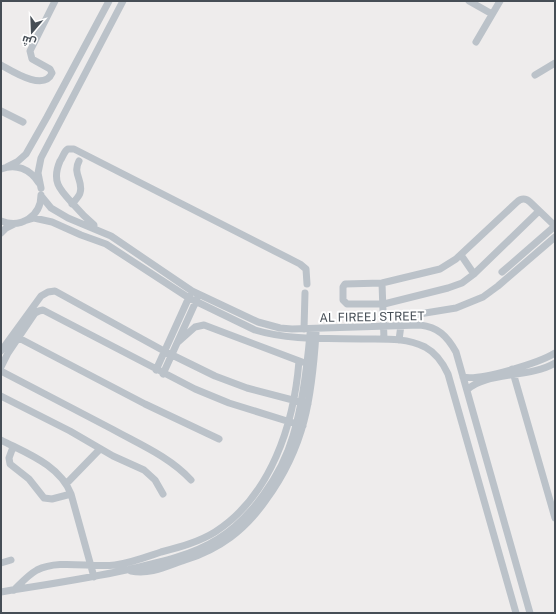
<svg xmlns="http://www.w3.org/2000/svg" width="556" height="614" viewBox="0 0 556 614" font-family="'Public Sans',Cairo,sans-serif">
<style>
.lines{fill:none;stroke-linecap:round;stroke-linejoin:round}
.minor{stroke:#bbc2c9;stroke-width:7}
.labels{text-anchor:middle;stroke-width:4;stroke-linejoin:round;paint-order:stroke}
.street-label{font-size:12px;fill:#464e56;stroke:#fff}
</style>
<rect width="100%" height="100%" fill="#eeecec"/>
<g class="lines">
<path class="minor" d="M 469,1 L 492,14
M 476,42 L 500,1
M 1,65 C 12,71 44,92 52,73 L 50,69 L 32,59 L 30,51 L 55,1
M 535,75 L 555,63
M 1,111 L 23,122
M 7,167 L 17,162 L 26,154 L 47,117 L 109,1
M 1,169 C 16,163 30,169 39,183
M 41,188 L 38,173 L 41,158 L 123,1
M 42,197 L 51,208 L 68,218 L 111,236 L 192,291 L 258,322 L 280,328 L 292,329 L 420,325 C 438,327 447,336 456,352 L 530,613
M 72,204 C 75,200 79,197 80,193 C 84,181 72,174 79,161
M 539,211 L 474,274 L 462,283 L 448,288 L 384,304 L 347,304 L 343,300 L 343,287 L 345,284 L 382,283 L 440,269 L 456,259 L 517,202 C 521,198 526,198 530,202 L 555,226
M 1,221 C 21,229 41,216 41,195
M 24,221 L 34,218 L 52,222 L 81,235 L 106,244 L 189,298 L 255,330 C 291,341 330,338 367,339 C 386,339 407,338 425,347 C 436,353 443,363 448,374 L 516,613
M 94,228 L 94,225 C 87,219 80,212 74,205 C 60,190 51,182 60,161 C 63,157 64,151 68,149 L 74,149 L 300,264 L 306,269 L 307,284
M 1,233 L 6,228 L 14,224
M 461,255 L 474,274
M 502,272 L 555,226
M 382,283 L 384,339
M 304,329 L 305,293
M 15,336 L 145,404 L 219,439
M 399,340 L 401,325 L 405,318 L 413,315 L 456,308 L 483,297 L 498,286 L 555,237
M 177,343 L 195,327 L 204,325 L 302,362
M 1,351 L 41,296 L 48,292 L 55,291 L 164,351 L 215,376 L 247,388 L 308,404
M 1,367 L 8,353 L 35,313 L 39,311 L 43,310 L 195,389 L 229,403 L 303,426
M 512,369 L 555,518
M 156,370 L 190,295
M 1,371 C 38,390 75,410 112,429 C 139,444 170,457 191,480
M 163,374 L 197,299
M 463,377 C 480,381 539,363 555,353
M 467,390 C 484,372 530,378 555,363
M 1,396 L 70,431 L 113,456 L 144,470 L 155,480 L 163,494
M 1,440 C 26,453 60,465 71,494 L 94,577
M 13,447 L 9,458 L 10,464 L 29,479 L 44,498 L 52,499 L 71,494
M 66,484 L 100,449
M 1,563 L 11,560
M 131,571 C 150,575 167,566 185,560 C 220,549 245,530 266,500 C 305,447 312,397 316,333
M 14,590 C 21,583 28,575 37,570 C 59,559 91,568 115,565 C 131,563 146,557 161,552 C 180,547 199,542 215,532 C 271,496 294,424 299,361
M 1,592 C 43,585 85,579 126,570 C 157,563 191,556 218,539 C 252,518 282,474 293,436 C 303,403 307,368 310,334"/>
</g>
<g class="labels">
<g class="street-label">
<text transform="translate(372 317) rotate(-1)" y="4">AL FIREEJ STREET</text>
</g>
</g>
<rect width="556" height="614" fill="none" stroke="#464e56" stroke-width="4"/>
<g transform="translate(32 32) rotate(199)" stroke="#ffffff" stroke-width="3" paint-order="stroke">
<path d="M0-3L7 15L0 10L-7 15Z" fill="#464e56"/>
<text y="-6" font-size="11" font-weight="bold" text-anchor="middle" fill="#464e56">ش</text>
</g>
</svg>
